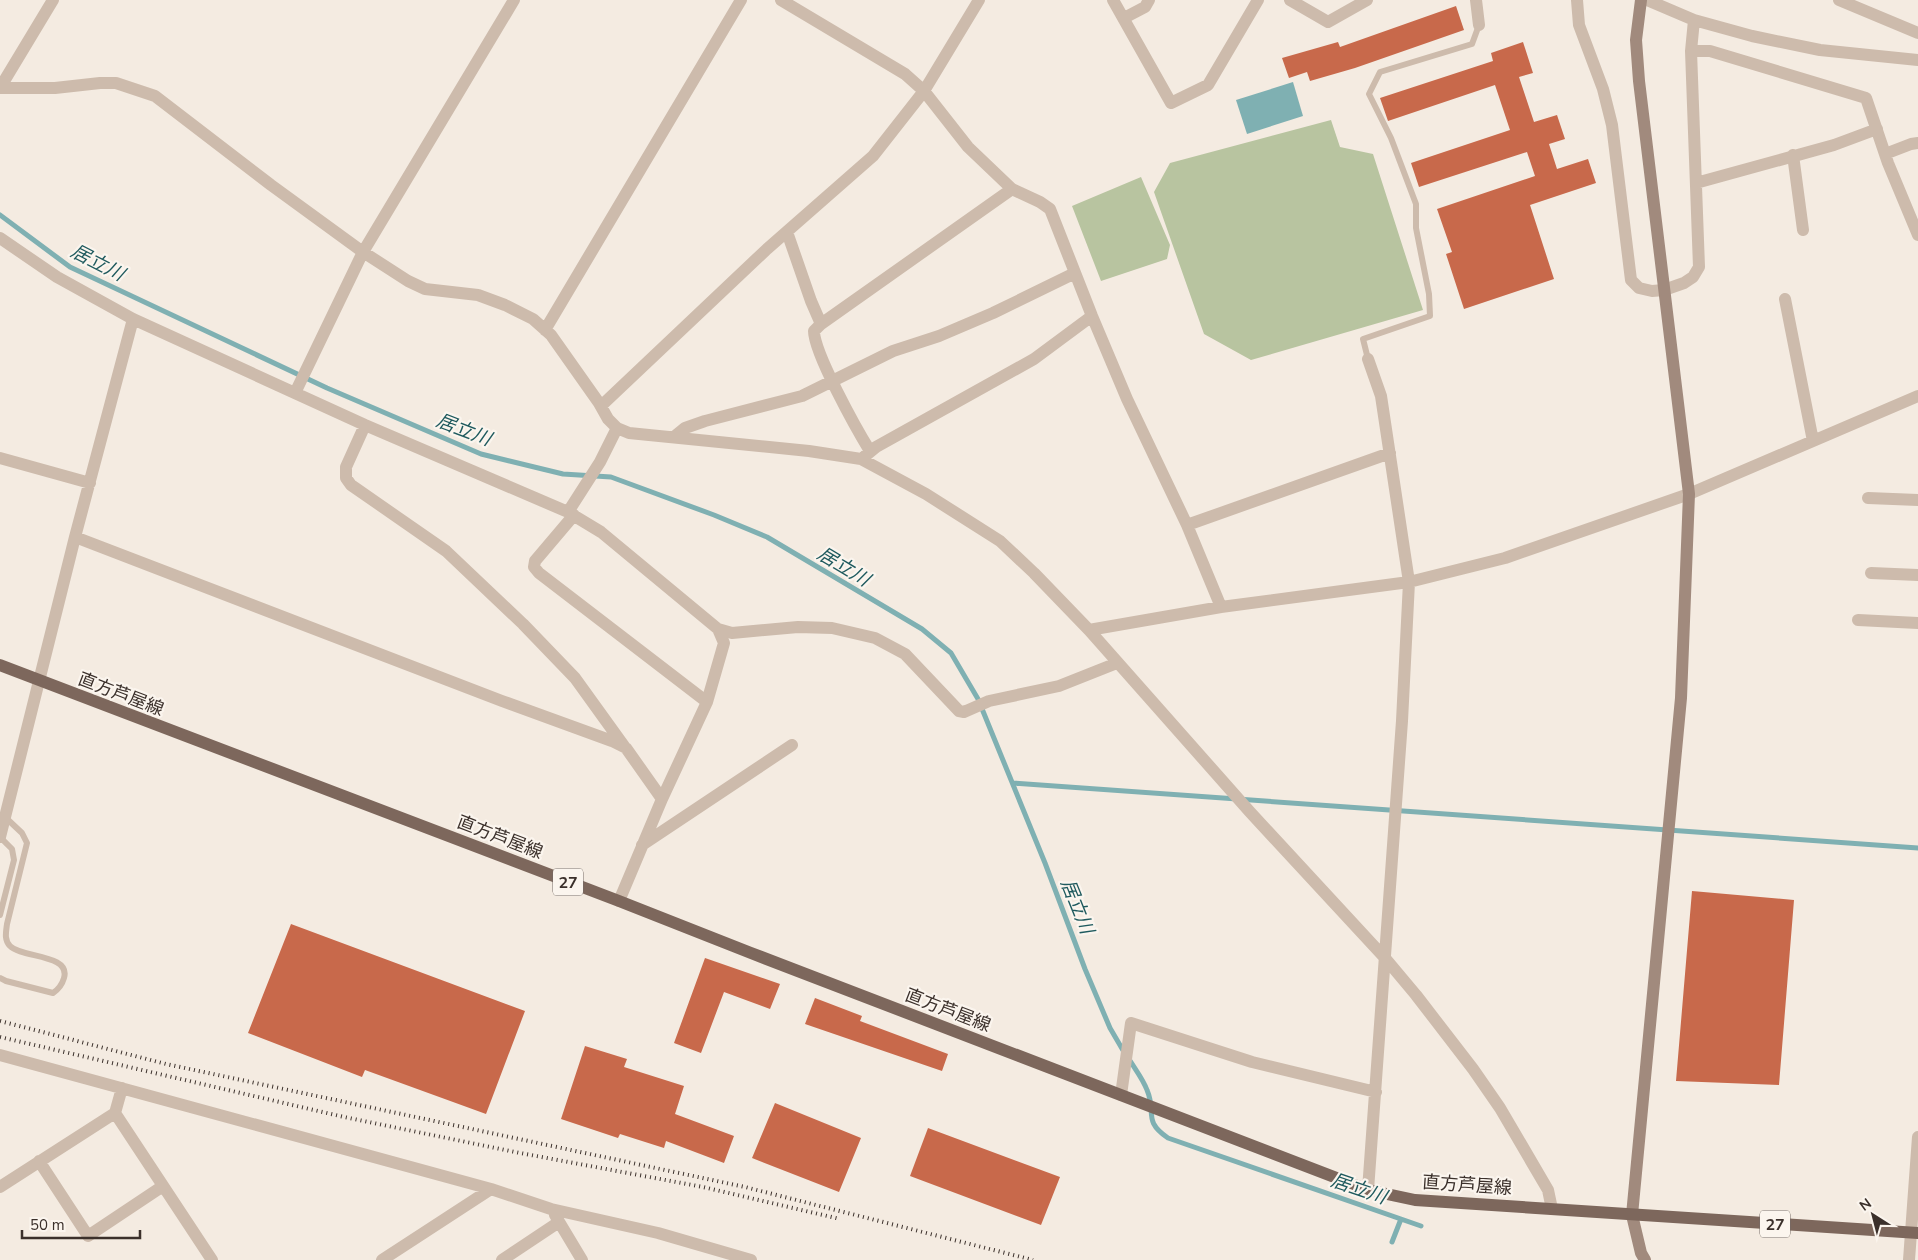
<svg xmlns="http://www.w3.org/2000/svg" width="1918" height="1260" viewBox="0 0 1918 1260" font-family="'Nunito Sans','Noto Sans JP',sans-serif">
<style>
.green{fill:#b8c4a0}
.water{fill:#7fb0b2}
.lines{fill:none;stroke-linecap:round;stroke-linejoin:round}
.stream{stroke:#7fb0b2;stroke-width:5}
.building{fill:#c8694b}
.lane{stroke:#cdbbac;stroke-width:6}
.street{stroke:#cdbbac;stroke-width:12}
.secondary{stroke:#a18a7d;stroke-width:12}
.primary{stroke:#7d675c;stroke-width:12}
.rail{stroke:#3b302b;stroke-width:4;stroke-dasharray:1 4;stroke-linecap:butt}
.labels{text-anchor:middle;stroke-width:4.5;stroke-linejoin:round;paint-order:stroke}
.shield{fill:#fbf5ee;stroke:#756b66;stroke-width:1}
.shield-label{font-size:16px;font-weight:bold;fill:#3b302b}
.street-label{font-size:18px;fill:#3b302b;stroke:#fbf5ee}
.water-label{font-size:19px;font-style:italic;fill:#1f5a5e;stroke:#fbf5ee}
</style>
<rect width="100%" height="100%" fill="#f4ebe1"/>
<path class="green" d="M 1331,120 L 1340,147 L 1373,154 L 1423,310 L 1251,360 L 1204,334 L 1154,192 L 1170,163 Z
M 1141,177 L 1170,245 L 1167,259 L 1101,281 L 1072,206 Z"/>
<path class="water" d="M 1293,82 L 1303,116 L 1247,134 L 1236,100 Z"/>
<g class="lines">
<path class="stream" d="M 0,215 L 70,267 L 327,388 L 481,454 L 563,474 L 611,477 L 714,515 L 767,537 L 922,629 L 951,653 L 978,699 L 1045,863 L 1085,969 L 1110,1028 L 1124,1052
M 1013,783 L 1918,848
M 1129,1059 C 1135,1069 1143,1079 1147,1090 C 1157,1113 1142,1120 1168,1138 L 1421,1226
M 1392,1242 L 1401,1219"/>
</g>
<path class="building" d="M 1456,6 L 1464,30 L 1355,68 L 1310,81 L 1307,72 L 1289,78 L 1282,58 L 1338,42 L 1340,47 Z
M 1523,42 L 1533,73 L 1519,77 L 1534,122 L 1557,115 L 1565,139 L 1549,144 L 1557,169 L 1588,159 L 1596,183 L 1530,205 L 1554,279 L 1464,309 L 1446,254 L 1452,252 L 1437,209 L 1535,176 L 1527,152 L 1419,187 L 1411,163 L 1510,130 L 1495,85 L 1388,121 L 1380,98 L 1493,61 L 1491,53 Z
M 1692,891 L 1794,900 L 1779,1085 L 1676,1081 Z
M 291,924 L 525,1011 L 486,1114 L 365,1070 L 362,1077 L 248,1033 Z
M 705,958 L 780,984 L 770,1009 L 724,992 L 701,1053 L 674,1043 Z
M 815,998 L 862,1016 L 860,1021 L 948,1054 L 942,1071 L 805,1024 Z
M 585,1046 L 627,1059 L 624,1067 L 684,1086 L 675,1114 L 734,1136 L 724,1163 L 666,1141 L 664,1148 L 620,1134 L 618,1138 L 561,1119 Z
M 775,1103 L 861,1138 L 839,1192 L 752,1158 Z
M 928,1128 L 1060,1177 L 1041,1225 L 910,1176 Z"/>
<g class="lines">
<path class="lane" d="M 1368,359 L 1363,339 L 1430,316 L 1429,294 L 1416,228 L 1416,204 L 1391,138 L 1369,94 L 1380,72 L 1472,44 L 1479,25
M 0,837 L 12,849 L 14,860 L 0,915
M 0,978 L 6,981 L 53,993 C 59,989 62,985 64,978 C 71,954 22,958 10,946 C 4,940 6,932 7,924 L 27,843 L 22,833 L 5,817"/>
<path class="street" d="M 781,0 L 905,74 L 924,91 L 968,147 L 1012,189 L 1040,202 L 1050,209 L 1092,316 L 1127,399 L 1187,525 L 1221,607
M 1113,0 L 1171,103 L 1208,85 L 1258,0
M 1290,0 L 1328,22 L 1367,0
M 1476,0 L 1479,25
M 1577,0 L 1579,25 L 1603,89 L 1612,125 L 1631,280 L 1639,288 L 1652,291 L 1664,290 L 1684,283 L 1693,277 L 1699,267 L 1691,51 L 1694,20
M 1647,0 L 1694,20 L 1752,36 L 1820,50 L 1918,60
M 1839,0 L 1918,33
M 1124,18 L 1145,7 L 1149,0
M 1691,51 L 1710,51 L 1866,98 L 1888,163 L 1918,235
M 0,88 L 55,88 L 100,83 L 116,83 L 155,96 L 271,185 L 363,252 L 408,281 L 425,289 L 478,295 L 505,305 L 533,319 L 551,335 L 599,403 L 608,419 L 617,428 L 629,433 L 809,451 L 861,459 L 926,494 L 1000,541 L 1034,573 L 1089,630 L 1250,812 L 1385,958 L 1416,995 L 1473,1069 L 1500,1108 L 1548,1190 L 1552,1209
M 0,88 L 53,0
M 1885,154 L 1911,144 L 1918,143
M 1793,155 L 1803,230
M 1696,183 L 1834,145 L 1877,129
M 787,232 L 811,301 L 821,324
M 0,238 L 57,277 L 133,319 L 365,425 L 568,512 L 601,532 L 718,629 L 724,643 L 707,702 L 662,799 L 619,901
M 1785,299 L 1813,441
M 545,330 L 741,0
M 295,393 L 363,252 L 514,0
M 601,406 L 767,249 L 873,156 L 924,91 L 979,0
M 365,425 L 346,467 L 346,478 L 351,485 L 446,551 L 523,624 L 575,678 L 624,746
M 674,437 L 685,428 L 705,421 L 802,396 L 893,351 L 939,336 L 993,313 L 1075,273
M 870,451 C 857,430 814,353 814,331 L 821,324 L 1012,189
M 865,456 L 876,447 L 1034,359 L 1092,316
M 0,458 L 90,483
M 1868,498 L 1918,500
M 568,512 L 600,462 L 617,428
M 574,515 L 535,561 L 534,567 L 539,573 L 707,702
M 1187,525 L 1390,453
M 75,537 L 502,701 L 612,741 L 626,748 L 662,799
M 1871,573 L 1918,575
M 1858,620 L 1918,623
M 718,629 L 732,633 L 798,627 L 832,628 L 875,638 L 905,654 L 959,711 L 964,712 L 989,701 L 1059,686 L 1117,663
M 1089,630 L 1221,607 L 1409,582 L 1505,558 L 1689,494 L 1918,396
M 0,837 L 75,537 L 133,319
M 642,845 L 792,745
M 0,1055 L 491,1189 L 551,1209 L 658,1233 L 751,1260
M 1121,1095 L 1131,1023 L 1252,1062 L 1376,1092
M 115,1113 L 212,1260
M 39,1161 L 88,1236 L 163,1186
M 0,1187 L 115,1113 L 122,1088
M 1368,1190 L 1402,721 L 1409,582 L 1381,396 L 1368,359
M 555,1215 L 582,1260
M 382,1260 L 491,1189
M 502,1260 L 559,1222
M 1909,1260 L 1918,1137"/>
<path class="secondary" d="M 1641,0 L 1636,40 L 1639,81 L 1689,494 L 1681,698 L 1632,1215 L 1641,1253 L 1645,1260"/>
<path class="primary" d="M 0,665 L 619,901 L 751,953 L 1368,1190 L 1415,1200 L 1918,1233"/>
<path class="rail" d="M 0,1021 L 166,1064 L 745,1187 L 1033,1260
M 0,1037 L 344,1117 L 520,1153 L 703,1187 L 840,1219"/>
</g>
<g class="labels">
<g class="shield">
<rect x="553" y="868.5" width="30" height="27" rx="4"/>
<rect x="1760" y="1210.5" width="30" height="27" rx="4"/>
</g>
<g class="shield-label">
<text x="568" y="888">27</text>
<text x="1775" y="1230">27</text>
</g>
<g class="street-label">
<text transform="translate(121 694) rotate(21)" y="6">直方芦屋線</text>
<text transform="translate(500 837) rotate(21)" y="6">直方芦屋線</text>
<text transform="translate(948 1010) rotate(21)" y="6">直方芦屋線</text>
<text transform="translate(1467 1185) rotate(4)" y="6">直方芦屋線</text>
</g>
<g class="water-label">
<text transform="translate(98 262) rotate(27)" y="7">居立川</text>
<text transform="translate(464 429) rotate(21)" y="7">居立川</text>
<text transform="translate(844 566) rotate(31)" y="7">居立川</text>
<text transform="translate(1078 906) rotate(68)" y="7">居立川</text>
<text transform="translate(1359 1188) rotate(19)" y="7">居立川</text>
</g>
</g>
<g transform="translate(1873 1215) rotate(324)" stroke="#fbf5ee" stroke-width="4" paint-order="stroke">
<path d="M0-4L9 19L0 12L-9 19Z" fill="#3b302b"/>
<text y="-8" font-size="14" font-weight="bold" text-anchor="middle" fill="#3b302b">N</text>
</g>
<path d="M22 1230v8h118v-8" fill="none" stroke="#3b302b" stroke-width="2.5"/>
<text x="30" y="1230" font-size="15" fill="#3b302b" stroke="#fbf5ee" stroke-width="4" paint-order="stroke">50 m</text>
</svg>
